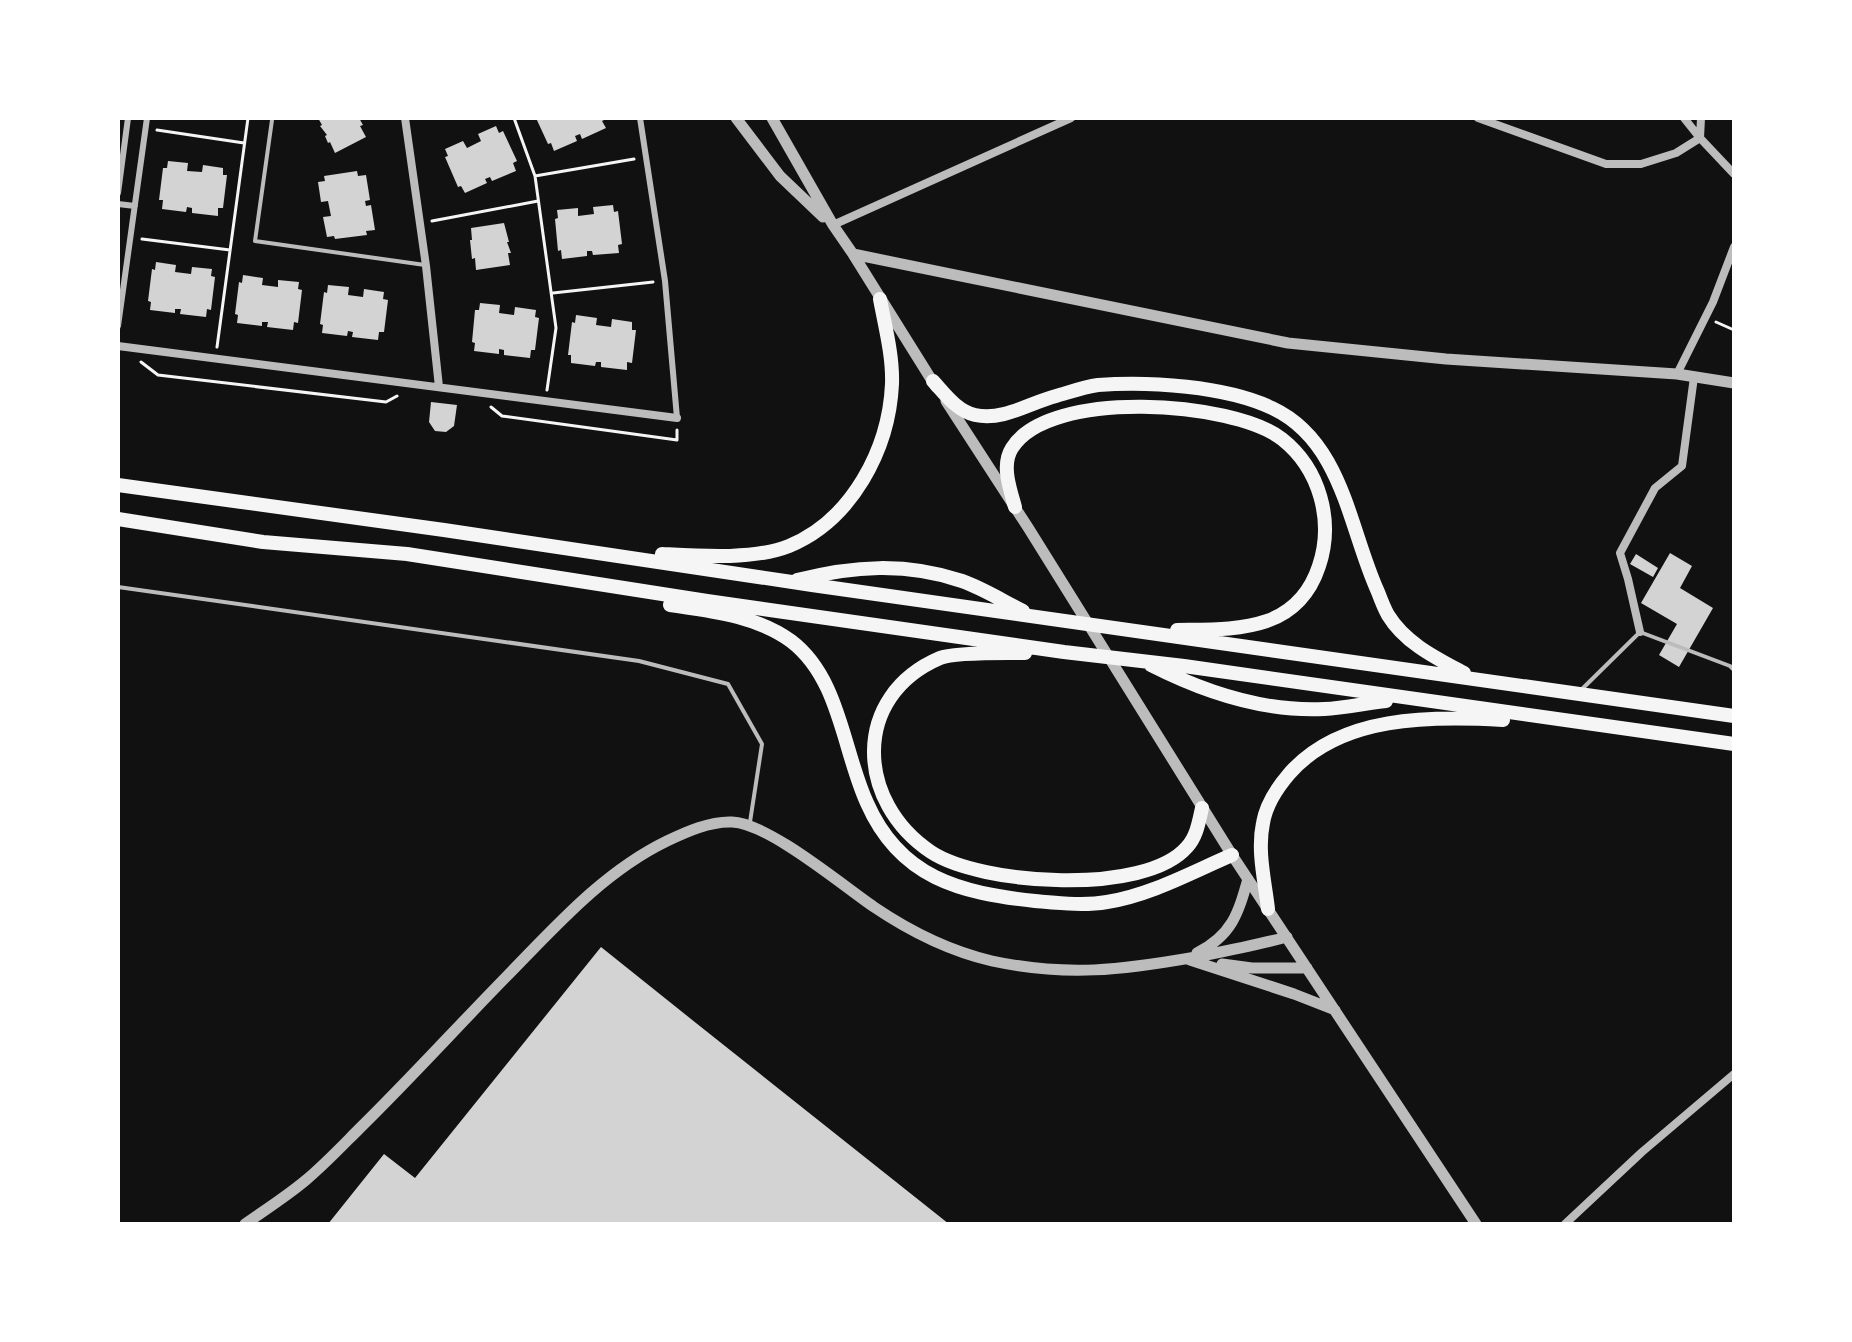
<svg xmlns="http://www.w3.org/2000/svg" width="1852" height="1342" viewBox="0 0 1852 1342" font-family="'Varela Round',sans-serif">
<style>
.building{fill:#d3d3d3}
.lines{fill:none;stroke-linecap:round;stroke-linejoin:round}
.path{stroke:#f5f5f5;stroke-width:3}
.service{stroke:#bcbcbc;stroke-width:4}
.pedestrian{stroke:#bcbcbc;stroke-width:6}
.minor{stroke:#bcbcbc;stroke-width:8}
.tertiary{stroke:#bcbcbc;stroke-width:11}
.trunk{stroke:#f5f5f5;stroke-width:14}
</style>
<rect width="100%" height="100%" fill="#111"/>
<path class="building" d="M 318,118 L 359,118 L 363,125 L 360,126 L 366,137 L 335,153 L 330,142 L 328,143 L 325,136 L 327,135 L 320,126 L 322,125 Z
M 536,118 L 608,118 L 602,121 L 606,128 L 582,139 L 580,134 L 575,136 L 577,141 L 554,151 L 551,143 L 548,144 Z
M 496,126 L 499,133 L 503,131 L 517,161 L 513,163 L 516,171 L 492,181 L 490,177 L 485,179 L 487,183 L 465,193 L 461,186 L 458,187 L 445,157 L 448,156 L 445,149 L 463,141 L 467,148 L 481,141 L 478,134 Z
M 168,161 L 188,163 L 187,171 L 202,172 L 203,165 L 223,168 L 223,175 L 227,175 L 223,208 L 218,208 L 218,216 L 192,213 L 192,208 L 187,207 L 186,212 L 162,209 L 163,200 L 159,200 L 163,168 L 167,168 Z
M 357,171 L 358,176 L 366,175 L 370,200 L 365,201 L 366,206 L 371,205 L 375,230 L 366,231 L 367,235 L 335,239 L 334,236 L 327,237 L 323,217 L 331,216 L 328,201 L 321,202 L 318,182 L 325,181 L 324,176 Z
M 613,205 L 614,212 L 618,211 L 622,244 L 618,245 L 619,253 L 593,255 L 592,251 L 587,251 L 587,256 L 562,259 L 561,250 L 558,251 L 555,219 L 558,218 L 557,210 L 578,208 L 578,216 L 594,214 L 593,207 Z
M 504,223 L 509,242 L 507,242 L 511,253 L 508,253 L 510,265 L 476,270 L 475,258 L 472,259 L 470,240 L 472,240 L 471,228 Z
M 156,262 L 176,265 L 175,272 L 191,274 L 192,267 L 212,269 L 211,276 L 215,277 L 211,310 L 207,309 L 206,317 L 180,314 L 181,309 L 175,309 L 175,313 L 150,310 L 151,302 L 148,301 L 152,269 L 155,270 Z
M 243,275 L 263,278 L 262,285 L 278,287 L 278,280 L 299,282 L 298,289 L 302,290 L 298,323 L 294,322 L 293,330 L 267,327 L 268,322 L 262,322 L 262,326 L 237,323 L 238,315 L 235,314 L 239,282 L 242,283 Z
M 328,285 L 349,287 L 348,295 L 363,297 L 364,289 L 384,292 L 383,299 L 388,300 L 384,332 L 379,332 L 378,340 L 352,337 L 353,332 L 348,331 L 347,336 L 322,333 L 323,325 L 320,324 L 324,292 L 327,293 Z
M 480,303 L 500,305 L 499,313 L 514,315 L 515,307 L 536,310 L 535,317 L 539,318 L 535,350 L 531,350 L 530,358 L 504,355 L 504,350 L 499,349 L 499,354 L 474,351 L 475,343 L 472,342 L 475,310 L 479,310 Z
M 576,315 L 597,318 L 596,325 L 611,327 L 612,319 L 632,322 L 632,330 L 636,330 L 632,363 L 627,362 L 627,370 L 601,367 L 601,362 L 596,362 L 595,366 L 571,363 L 571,355 L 568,355 L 572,322 L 575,323 Z
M 431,402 L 457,405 L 454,426 L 446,432 L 435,431 L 429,422 Z
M 1670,553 L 1692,566 L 1680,588 L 1713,608 L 1679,667 L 1659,655 L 1677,624 L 1641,603 Z
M 1636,554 L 1658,568 L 1653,577 L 1630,564 Z
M 601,947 L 696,1023 L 949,1224 L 328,1224 L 384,1154 L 415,1178 Z"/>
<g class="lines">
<path class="path" d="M 514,118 L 535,176 L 556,328 L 547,390
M 157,130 L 244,143
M 535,176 L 634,159
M 432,221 L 538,201
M 142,239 L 230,250
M 553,293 L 653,282
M 1716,322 L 1734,330
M 217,347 L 248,118
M 141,362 L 158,375 L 386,402 L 397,396
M 491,407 L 502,416 L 677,440 L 677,430"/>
<path class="service" d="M 272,120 L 255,241 L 425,265
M 118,587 L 639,661 L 728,684 L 762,744 L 750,822
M 1580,691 L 1640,632 L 1730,666 L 1734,670"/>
<path class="pedestrian" d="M 640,118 L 665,281 L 677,418
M 118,193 L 128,118
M 118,204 L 135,206
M 118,326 L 147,118"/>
<path class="minor" d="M 405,118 L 426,266 L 439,387
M 1478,118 L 1606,164 L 1641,164 L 1676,153 L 1700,138
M 1684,118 L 1700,138 L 1734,174
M 1700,138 L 1701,118
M 833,225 L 1071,118
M 118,346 L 677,418
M 1677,374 L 1713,302 L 1734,247
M 1640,632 L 1628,579 L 1620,553 L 1655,488 L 1682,466 L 1694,377
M 1565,1224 L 1642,1152 L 1734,1074"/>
<path class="tertiary" d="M 736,118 L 780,176 L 823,217
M 772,118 L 833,225 L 853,254 L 936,387
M 853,254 L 1288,343 L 1446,359 L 1677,374 L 1734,383
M 946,401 L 1029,529 L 1232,855 L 1476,1224
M 1197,953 C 1232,935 1238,914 1248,879
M 1190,960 L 1294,994 L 1335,1010
M 1222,964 L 1252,968 L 1307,968
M 245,1224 C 265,1210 287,1196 306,1180 C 325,1164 342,1146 359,1129 C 410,1079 457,1027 506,977 C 555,927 603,872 667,841 C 686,832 710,821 732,822 C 768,823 842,885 874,907 C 911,932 949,951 992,961 C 1067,977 1122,970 1196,957 C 1226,951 1257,945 1287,937"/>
<path class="trunk" d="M 933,381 C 945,394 957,411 975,415 C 1004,421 1029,403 1056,396 C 1070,392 1084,387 1098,385 C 1148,381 1226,386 1272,408 C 1343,441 1349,529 1378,592 C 1381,600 1384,608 1388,615 C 1405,643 1436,658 1464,673
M 118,485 L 444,530 L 812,585 L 1734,716
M 1015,507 C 1010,489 1001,465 1012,448 C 1049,388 1233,401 1282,439 C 1320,469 1334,521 1319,566 C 1297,633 1235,629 1177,630
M 118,519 L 263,542 L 407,554 L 707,601 L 1064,652 L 1184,666 L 1734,744
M 662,554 C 699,556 754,560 789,546 C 852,520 889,449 892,384 C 893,356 885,326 880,299
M 797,580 C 853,566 905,562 962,581 C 982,588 1003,601 1023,611
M 670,605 C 711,611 757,616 791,641 C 840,678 843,751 867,803 C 900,878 960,893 1035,901 C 1058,903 1084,906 1107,902 C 1151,895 1192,872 1232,855
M 1025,653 C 1006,653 954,652 940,658 C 851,696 856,802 931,852 C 981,885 1145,896 1187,847 C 1197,836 1199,821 1202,808
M 1151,665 C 1204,692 1264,712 1324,709 C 1345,708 1366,703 1386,701
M 1268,909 C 1265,882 1257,851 1263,823 C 1266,805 1277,788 1289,774 C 1340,715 1431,716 1503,720"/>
</g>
<rect width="1852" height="1342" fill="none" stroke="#ffffff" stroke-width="240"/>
</svg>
